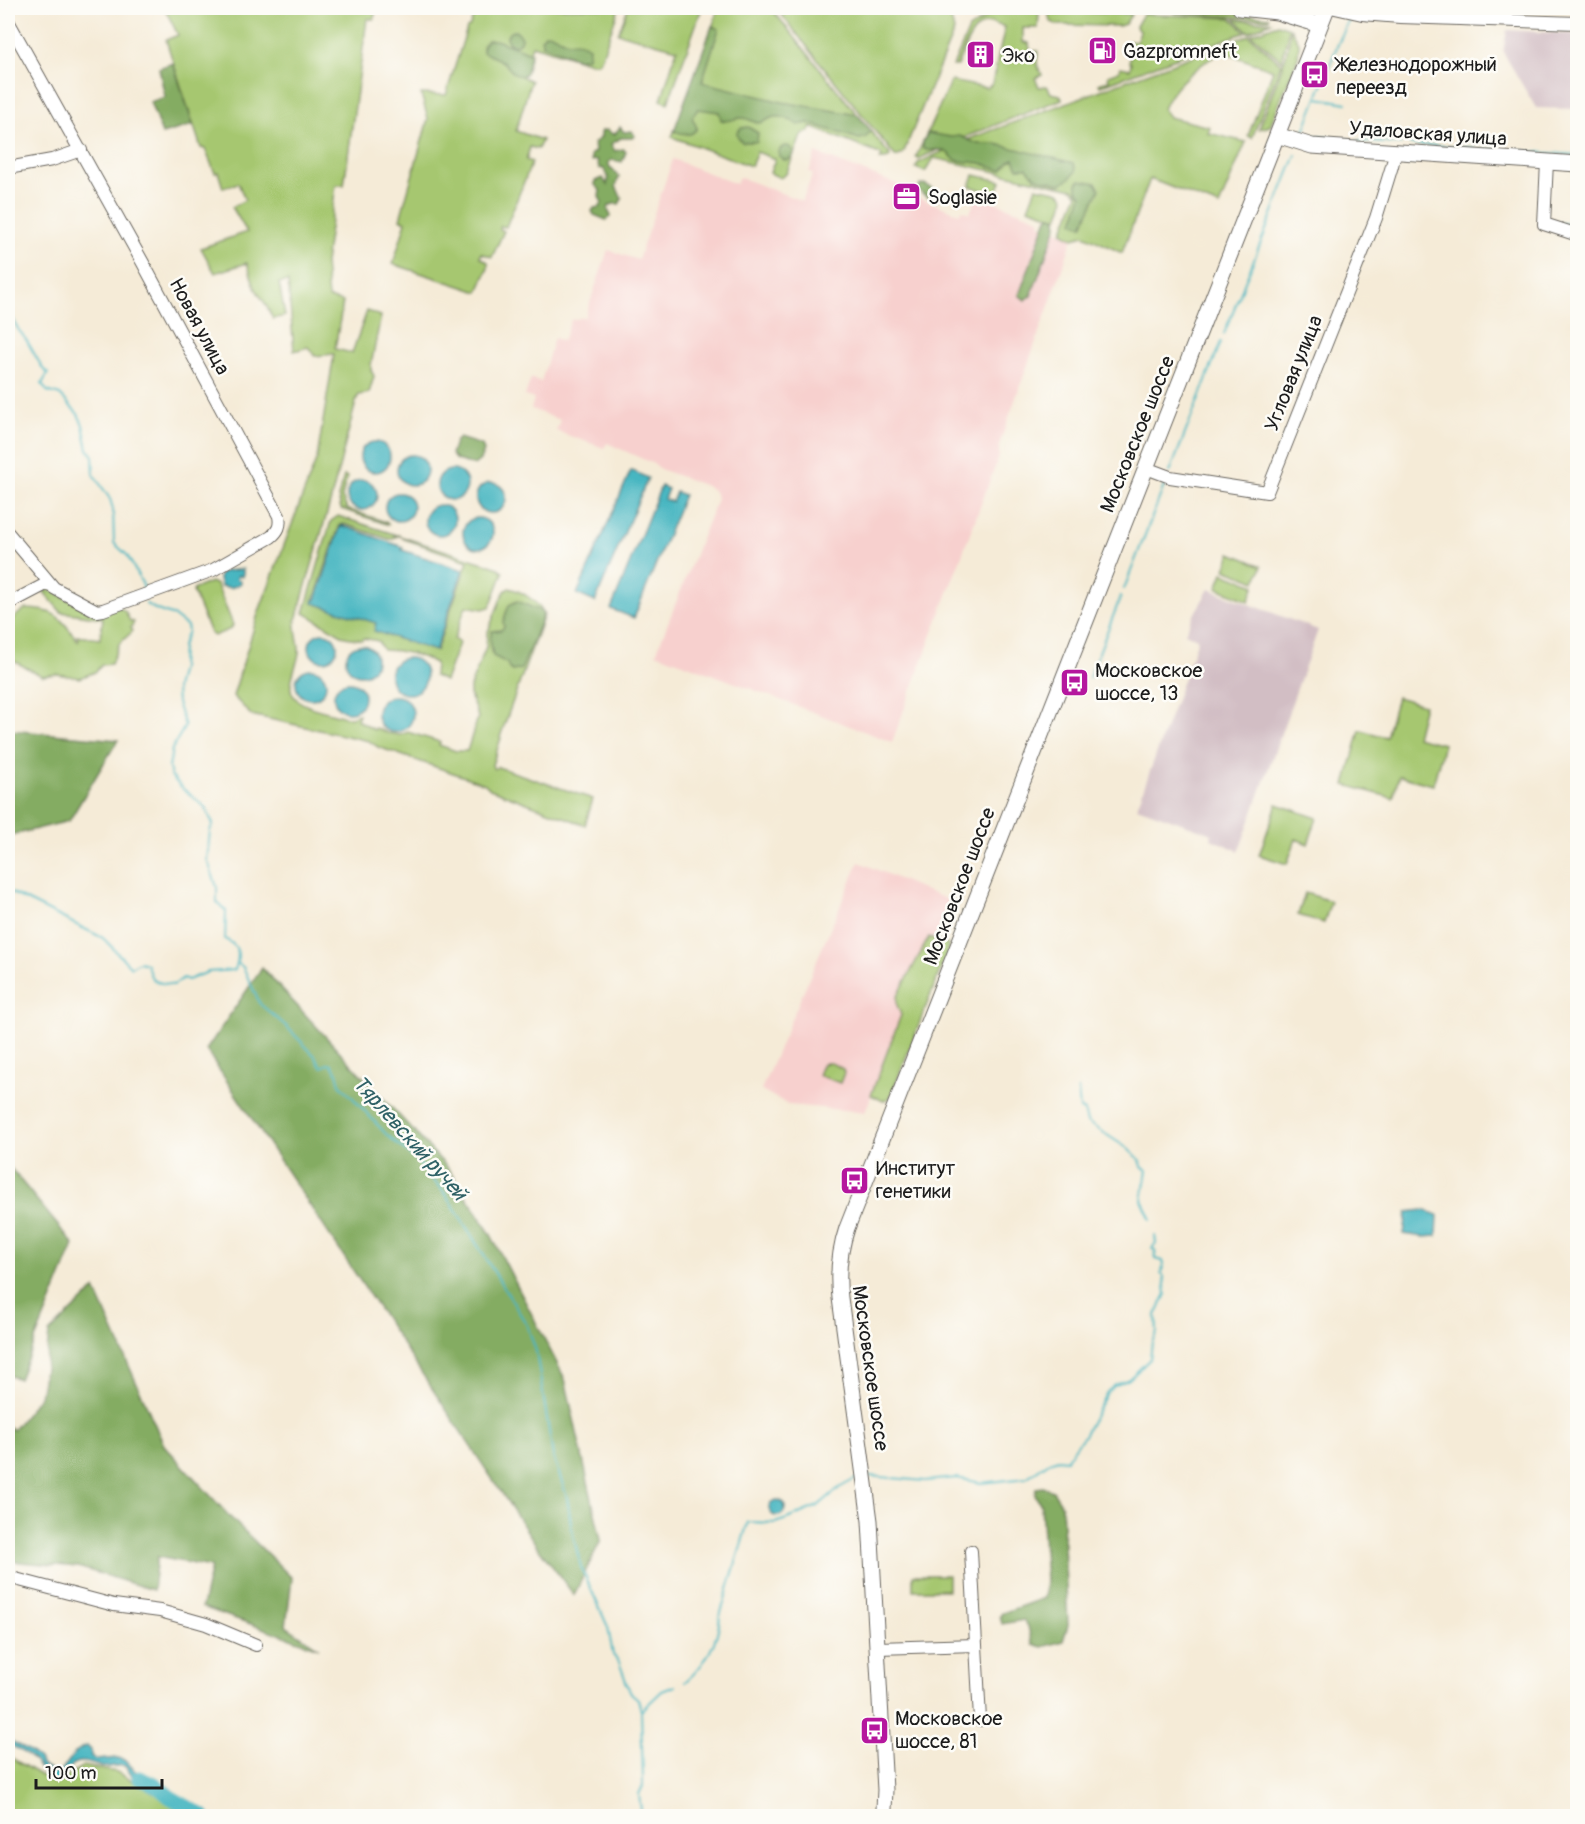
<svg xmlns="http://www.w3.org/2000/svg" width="1585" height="1824" viewBox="0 0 1585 1824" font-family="Pangolin,sans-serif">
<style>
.built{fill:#f7d0ce}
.industrial{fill:#d2bec4}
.green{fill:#a6c770;stroke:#617246;stroke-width:1.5;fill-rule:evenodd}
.forest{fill:#84ac62;stroke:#50643f;stroke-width:1.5}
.water{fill:#47b6c1;stroke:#32696e;stroke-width:1.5}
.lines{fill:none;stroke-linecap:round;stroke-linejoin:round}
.stream{stroke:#47b6c1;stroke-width:2}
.river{stroke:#47b6c1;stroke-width:15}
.minor-casing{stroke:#68645d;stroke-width:14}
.major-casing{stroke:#68645d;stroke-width:17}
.minor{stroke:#fff;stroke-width:12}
.major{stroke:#fff;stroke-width:15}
.labels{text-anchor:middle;stroke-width:5;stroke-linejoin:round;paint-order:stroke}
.poi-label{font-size:20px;fill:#1c1c1c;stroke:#fdfcf7;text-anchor:start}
.street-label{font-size:20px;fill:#1c1c1c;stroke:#fdfcf7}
.water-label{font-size:21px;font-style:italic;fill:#2f6166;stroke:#fdfcf7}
</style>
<rect width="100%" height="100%" fill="#fdfcf7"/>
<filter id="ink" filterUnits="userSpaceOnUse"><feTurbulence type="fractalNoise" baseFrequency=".0167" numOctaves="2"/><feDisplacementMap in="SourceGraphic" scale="12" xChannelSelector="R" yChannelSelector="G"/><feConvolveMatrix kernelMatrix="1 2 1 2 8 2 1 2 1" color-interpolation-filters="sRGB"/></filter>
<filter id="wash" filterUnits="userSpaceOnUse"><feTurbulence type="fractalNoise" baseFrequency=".008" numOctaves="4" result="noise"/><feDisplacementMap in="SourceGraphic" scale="24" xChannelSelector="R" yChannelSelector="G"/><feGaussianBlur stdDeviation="1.35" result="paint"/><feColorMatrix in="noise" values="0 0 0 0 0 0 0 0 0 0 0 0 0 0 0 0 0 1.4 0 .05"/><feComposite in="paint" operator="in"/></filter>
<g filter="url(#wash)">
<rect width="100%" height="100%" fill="#f5ebd7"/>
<path class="built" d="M 816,153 L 916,192 L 915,196 L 960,214 L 962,210 L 970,213 L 977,195 L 1041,220 L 1040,224 L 1073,238 L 999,445 L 999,456 L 892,742 L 656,653 L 717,499 L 716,495 L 712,489 L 706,486 L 660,469 L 656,465 L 607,443 L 604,448 L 556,431 L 560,420 L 531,409 L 534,399 L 525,396 L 531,378 L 541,382 L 554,338 L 563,341 L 571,320 L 585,317 L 608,250 L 638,260 L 673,159 L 736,184 L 739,177 L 802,201 L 813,174 L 809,172 Z
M 859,862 L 950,901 L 865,1112 L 789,1105 L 761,1090 Z"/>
<path class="industrial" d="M 1507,30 L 1577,34 L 1577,109 L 1536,108 L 1503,52 Z
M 1209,589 L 1318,630 L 1239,851 L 1211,839 L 1212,834 L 1137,807 L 1198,639 L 1185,633 L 1191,620 Z"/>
<path class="green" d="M 180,8 L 376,8 L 374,19 L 367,19 L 344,185 L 336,185 L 325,263 L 328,298 L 343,302 L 335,349 L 352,353 L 367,311 L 381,316 L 371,365 L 371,370 L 374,376 L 369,393 L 359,395 L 357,398 L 330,503 L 296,620 C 294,632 300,641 299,652 C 298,663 292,673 291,684 C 287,707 328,711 345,717 L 352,717 L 359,714 L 357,720 L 374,730 L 376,728 L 387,733 L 400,735 L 408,732 L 440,742 L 439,745 L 456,751 L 467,751 L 478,717 L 470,695 L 470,687 L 486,647 L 487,634 L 501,598 L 505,591 L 509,588 C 522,591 539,602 544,615 L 500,737 L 501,738 L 492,765 L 494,769 L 498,767 L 593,799 L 585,825 L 490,789 L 485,784 L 378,747 L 369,741 L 251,715 L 233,696 L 258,614 L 317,458 L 334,354 L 315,356 L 308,347 L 294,351 L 288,282 L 279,283 L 285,316 L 273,319 L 266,305 L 255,288 L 247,263 L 215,273 L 201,248 L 247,232 L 232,207 L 245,200 L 238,183 L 223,188 L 218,172 L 215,173 L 205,149 L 201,148 L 166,40 L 178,35 L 166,11 ZM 506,612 L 508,664 L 491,652 L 491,645 L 504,627 Z
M 476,8 L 619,8 L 601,59 L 598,63 L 591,63 L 532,45 L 523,77 L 531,81 L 516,131 L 542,140 L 538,149 L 530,147 L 526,160 L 532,162 L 506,227 L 501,226 L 500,229 L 504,231 L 492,257 L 481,253 L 480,257 L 488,262 L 488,268 L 478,292 L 393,264 L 406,222 L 400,219 L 428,119 L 421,94 L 446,95 L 467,28 L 470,26 Z
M 628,8 L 702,8 L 668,103 L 661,100 L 677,49 L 618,33 Z
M 719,8 L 771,8 L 890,155 L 889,158 L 880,160 L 882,155 L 811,127 L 809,132 L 802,134 L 786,174 L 780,178 L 770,173 L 775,159 L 757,152 L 751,166 L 672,137 Z
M 776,8 L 942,8 C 950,14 952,21 954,31 L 903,154 L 896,157 Z
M 1049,8 L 1127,8 L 1130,11 Z
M 997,10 L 1036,10 L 1039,14 L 1038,28 L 1023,28 L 1023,42 L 1029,43 L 1030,51 L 1038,51 L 1037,64 L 1042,75 L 1035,78 L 1039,87 L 1047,86 L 1051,93 L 1060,95 L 1062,99 L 970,135 L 918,159 L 916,157 L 951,81 L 987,88 L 992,84 L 1005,27 C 1000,26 992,22 987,23 C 971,26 962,54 957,66 L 953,66 L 969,29 Z
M 1172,10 L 1235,13 L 1269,17 L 1269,19 L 1176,13 Z
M 1048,11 L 1131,14 L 1131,15 L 1125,24 L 1119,26 L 1057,25 L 1050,21 Z
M 1143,14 L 1231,18 L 1246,32 L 1100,86 L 1099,84 L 1109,80 L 1108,75 L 1119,71 L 1121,67 L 1130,69 L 1131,63 L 1129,62 L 1133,49 L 1126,48 L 1129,41 L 1136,42 L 1140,31 L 1137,29 L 1136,26 Z
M 1235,19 L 1271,22 L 1249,32 Z
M 1278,24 L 1289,28 L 1282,61 L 1251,34 Z
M 1291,29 L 1299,43 L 1298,57 L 1270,126 L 1259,129 L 1286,56 Z
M 1249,35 L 1281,64 L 1252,138 L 1248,136 L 1273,70 L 1220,51 C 1198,68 1174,82 1163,109 L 1169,117 L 1210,127 L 1208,133 L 1246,142 L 1219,206 L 1150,179 L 1122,253 L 1084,235 L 1073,238 L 1062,232 L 1078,194 L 1073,189 L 934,158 L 925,172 L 916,168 L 918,163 L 969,139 Z
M 974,175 L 1001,181 L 996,195 L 970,186 Z
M 1572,186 L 1577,186 L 1577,223 L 1571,223 Z
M 1036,187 C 1064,193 1070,189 1058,218 L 1028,208 Z
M 344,476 L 347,477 L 342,497 L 347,509 L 386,522 L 389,525 L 341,509 L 338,497 Z
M 338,516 L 499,568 L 503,573 L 490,607 L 483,609 L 466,606 L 454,639 L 459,643 L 445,681 L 434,676 L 435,663 C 418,654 401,650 383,650 L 378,641 L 363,638 L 362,640 L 345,637 L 304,613 L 331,521 ZM 344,524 L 389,539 L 394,539 L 394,535 L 396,537 L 399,535 L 404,539 L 468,561 L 436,651 L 375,631 L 377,623 L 313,603 L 338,530 L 340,525 Z
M 1231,553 L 1262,566 L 1256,581 L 1225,569 Z
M 1223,573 L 1255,585 L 1249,601 L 1217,588 Z
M 211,582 L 217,585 L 233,625 L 231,629 L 214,636 L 210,633 L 193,592 L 194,589 Z
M 45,589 L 57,593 L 91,612 L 119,607 L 125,611 L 130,621 L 134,622 L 131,628 L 133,631 L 119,644 L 111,664 L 102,665 L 95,672 L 80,678 L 57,674 L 42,676 L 8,658 L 8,622 L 25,609 C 56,609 60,617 78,641 L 79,639 L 77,636 L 100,639 L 103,618 L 61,612 L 44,592 Z
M 1397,697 L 1424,705 L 1416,737 L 1444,744 L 1433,785 L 1399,776 L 1393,798 L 1345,785 L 1360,730 L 1386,737 Z
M 1277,804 L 1317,818 L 1308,844 L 1296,839 L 1287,864 L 1259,855 Z
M 1305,893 L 1331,901 L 1324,923 L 1298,915 Z
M 929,937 L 947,944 L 949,948 L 890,1098 L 883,1101 L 871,1095 L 901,1015 L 897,1005 L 897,997 Z
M 825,1063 L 831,1063 L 843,1069 L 844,1073 L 840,1083 L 818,1075 L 822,1065 Z
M 913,1575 L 948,1575 L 948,1590 L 913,1590 Z
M 8,1756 L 55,1784 L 83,1766 L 117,1772 L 197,1816 L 8,1816 Z"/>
<path class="forest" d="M 712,26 L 719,29 L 702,82 L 782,102 L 858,115 L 871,131 L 865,138 L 859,139 L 808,123 L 798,125 C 791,120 779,114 771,118 C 766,120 764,123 758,123 C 753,122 749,119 744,118 C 736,117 730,123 721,120 L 719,112 L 698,109 L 692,117 L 697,128 C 691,138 684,134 674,131 Z
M507 38a7 7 0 1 1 14 0a7 7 0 1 1-14 0Z
M 549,33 C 555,36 563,41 569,42 C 578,42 582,42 589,47 L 588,57 L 579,59 L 543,45 L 541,39 L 545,34 Z
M 487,40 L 496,40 L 531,53 L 526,73 L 522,76 C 512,75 513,72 506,65 C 502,59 489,56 483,52 L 483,45 Z
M 173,63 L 193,125 L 162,134 L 150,102 L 165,97 L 159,68 Z
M 620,127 L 624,132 L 632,131 L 635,136 L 632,138 L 621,138 L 611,144 L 615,151 L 623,149 L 626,152 L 622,162 L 612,160 L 609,162 L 609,166 L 619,177 L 616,186 L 622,199 L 619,204 L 613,204 L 609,206 L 608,210 L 611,216 L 606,220 L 594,215 L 592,211 L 594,208 L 600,207 L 602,202 L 599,197 L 600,190 L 595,185 L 595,181 L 603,178 L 607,185 L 608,178 L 604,169 L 599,168 L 597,160 L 591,161 L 591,154 L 595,152 L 594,143 L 601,137 L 601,131 L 607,130 L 614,135 Z
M 748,127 L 758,133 L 757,142 L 742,142 L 738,138 L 737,132 L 741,128 Z
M 928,133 L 951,137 L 960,136 L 978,144 L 996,144 L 1074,163 L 1076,171 L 1070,178 L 1061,184 L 1036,178 L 1027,168 L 1018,168 L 1014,159 L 1009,161 L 1002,170 C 994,169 988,165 980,163 C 972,161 964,163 956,160 C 950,157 948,150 941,150 C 934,149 930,152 923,149 L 923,141 Z
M779 153a7 7 0 1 1 14 0a7 7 0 1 1-14 0Z
M 1080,180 L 1096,183 L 1100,189 L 1082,226 L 1073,222 L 1082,195 L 1077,190 L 1077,183 Z
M 924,184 L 940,193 L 938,200 C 933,200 920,194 918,189 L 920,185 Z
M 1051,216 L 1056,218 L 1057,226 L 1031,296 L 1025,300 L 1019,295 L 1047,218 Z
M 459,438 L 482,445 L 484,451 L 480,460 L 474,465 L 456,460 L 451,454 L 455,442 Z
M 517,601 L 541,611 L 543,615 L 524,663 L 521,669 L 513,671 L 509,669 L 507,663 L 493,656 L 490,639 L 492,631 L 501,630 L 504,627 L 503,622 L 509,605 Z
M 8,730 L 118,740 L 69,821 L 8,836 Z
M 262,968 L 447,1167 L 490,1233 L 565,1379 L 601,1540 L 574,1595 L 537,1546 L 206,1050 Z
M 8,1165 L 74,1245 L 19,1379 L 8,1375 Z
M 95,1289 L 164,1445 L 231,1518 L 292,1578 L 286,1626 L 319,1648 L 202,1607 L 211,1567 L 157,1557 L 153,1590 L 78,1567 L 8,1561 L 8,1426 L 13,1430 L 40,1396 L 45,1369 L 49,1333 Z
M 1043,1487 L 1053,1491 L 1062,1505 L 1068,1625 L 1063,1641 L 1042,1647 L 1032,1644 L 1028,1626 L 1024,1620 L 1002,1624 L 1000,1616 L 1002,1613 L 1044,1598 L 1046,1581 L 1041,1505 L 1035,1495 L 1036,1488 Z"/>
<path class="water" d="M360 457a15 15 0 1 1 30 0a15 15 0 1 1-30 0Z
M397 470a15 15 0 1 1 30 0a15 15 0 1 1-30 0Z
M437 485a15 15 0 1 1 30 0a15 15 0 1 1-30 0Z
M 631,470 L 648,478 L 595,602 L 577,594 Z
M347 495a15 15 0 1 1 30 0a15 15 0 1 1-30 0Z
M476 498a15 15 0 1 1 30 0a15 15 0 1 1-30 0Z
M 661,486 L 668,489 L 664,499 L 672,502 L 676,492 L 684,495 L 634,618 L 611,609 Z
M385 507a14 14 0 1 1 28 0a14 14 0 1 1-28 0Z
M425 520a15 15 0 1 1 30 0a15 15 0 1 1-30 0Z
M463 533a15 15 0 1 1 30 0a15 15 0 1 1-30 0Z
M 341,525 L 403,547 L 402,550 L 463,570 L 435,651 L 374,631 L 376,623 L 313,603 L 314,599 L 316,600 Z
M 243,569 L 243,577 L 238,575 L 237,579 L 240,580 L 241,583 L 231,588 L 221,586 L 219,580 L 220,573 L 226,571 Z
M309 647a14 14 0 1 1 28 0a14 14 0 1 1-28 0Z
M346 660a15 15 0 1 1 30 0a15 15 0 1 1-30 0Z
M390 676a18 18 0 1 1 36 0a18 18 0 1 1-36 0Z
M296 684a15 15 0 1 1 30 0a15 15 0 1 1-30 0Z
M334 697a15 15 0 1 1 30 0a15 15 0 1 1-30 0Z
M377 714a18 18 0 1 1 36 0a18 18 0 1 1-36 0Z
M 1423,1210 L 1438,1215 L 1437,1236 L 1423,1237 L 1404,1234 L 1407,1212 Z
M769 1508a8 8 0 1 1 16 0a8 8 0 1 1-16 0Z
M 8,1739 L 30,1752 L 39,1759 L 42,1766 L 57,1774 C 68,1767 72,1749 87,1746 L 91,1750 L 91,1756 L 96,1760 L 118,1758 L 124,1760 L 140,1776 L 157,1784 L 157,1791 L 134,1779 L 125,1766 C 117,1764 111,1768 102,1767 C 94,1765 82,1759 74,1764 C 66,1770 64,1780 53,1782 C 43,1776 41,1768 33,1760 C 26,1753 17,1749 8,1744 Z"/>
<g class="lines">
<path class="stream" d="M 1318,98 L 1347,103
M 1304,131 L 1338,44 L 1351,15
M 1303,135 L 1351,140
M 1357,141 L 1401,144
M 1409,144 L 1476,148
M 1482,149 L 1578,155
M 1559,223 L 1578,225
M 8,314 L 12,317 L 18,329 L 27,341 L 43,369 L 48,373 L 42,384 L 47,391 L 60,395 L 78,414 L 83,425 L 88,449 L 93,456 L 94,475 L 110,499 L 113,509 L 114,543 L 127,555 L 143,585 L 144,591
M 1224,334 L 1296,155
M 1170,472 L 1221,342
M 1124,589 L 1166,481
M 146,604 L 157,610 L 174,616 L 187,626 L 188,631 L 182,646 L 181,668 L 176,688 L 177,703 L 185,726 L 172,749 L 169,768 L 171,776 L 182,788 L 205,807 L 213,824 L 210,831 L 207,859 L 217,887 L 217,902 L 226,911 L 225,939 C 236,945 240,950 237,963 L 243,967 L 260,1004 L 286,1026 L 315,1056 L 321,1067 L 328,1064 L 332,1065 L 337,1073 L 340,1084 L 386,1134 L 417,1161 L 447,1196 L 527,1325 L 536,1351 L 553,1456 L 567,1497 L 572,1531 L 581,1567 L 608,1627 L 613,1655 L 619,1662 L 630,1692 L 638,1699 L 641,1711 L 643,1779 L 643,1786 L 639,1794 L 641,1810 L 638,1816 L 626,1814 L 624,1816
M 1089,678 L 1121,596
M 8,891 L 103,938 L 131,967 L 139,962 L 147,964 C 151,984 156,982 174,985 L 183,978 L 188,980 L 208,972 L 235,970 L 237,963
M 1078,1089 L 1080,1109 L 1084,1111 L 1087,1122 L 1127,1148 L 1140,1160 L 1142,1167 L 1147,1170 L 1142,1200 L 1151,1220
M 869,1476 L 925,1481 L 957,1478 L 981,1483 L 1026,1478 L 1049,1462 L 1058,1459 L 1066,1460 L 1085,1434 L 1107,1392 L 1114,1386 L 1129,1379 L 1150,1359 L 1152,1342 L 1157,1332 L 1156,1315 L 1166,1294 L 1164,1277 L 1161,1273 L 1164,1265 L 1163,1261 L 1156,1259 L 1155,1250 L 1152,1248 L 1156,1243 L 1155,1236
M 685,1682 C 705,1665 718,1642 720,1616 L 748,1522 L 775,1523 L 787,1519 L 818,1506 L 839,1488 L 857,1478
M 641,1711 L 662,1691 L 675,1686"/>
<path class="river" d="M 139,1778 L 157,1786 L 170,1797 L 203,1816"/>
</g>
</g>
<g filter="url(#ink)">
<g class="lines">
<defs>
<path id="minor" d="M 1335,8 L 1362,14 L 1400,17 L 1578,23
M 8,21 L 143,263 L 279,516 C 281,526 278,531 271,537 L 213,570 L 103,610 L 97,611 L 54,588 L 8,533
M 1547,162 L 1544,224 L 1578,235
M 8,168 L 52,160 L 81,150
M 1146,468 L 1170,477 L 1267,492 L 1376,218 L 1392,166 L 1395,152
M 8,604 L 48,583
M 971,1551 L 980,1720
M 8,1577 L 114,1605 L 160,1611 L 206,1624 L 256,1645
M 878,1648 L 976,1645"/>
<path id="major" d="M 1240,8 L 1277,12 L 1320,25
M 1277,135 L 1312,146 L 1578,164
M 882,1816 L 884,1809 L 885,1790 L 870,1521 L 840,1298 C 837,1273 839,1252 847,1228 L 1327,8"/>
</defs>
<use href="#minor" class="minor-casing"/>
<use href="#major" class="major-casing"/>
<use href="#minor" class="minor"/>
<use href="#major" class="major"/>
</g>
</g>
<defs>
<symbol id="fuel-square" viewBox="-11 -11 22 22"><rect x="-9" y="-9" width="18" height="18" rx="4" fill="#b5179e" stroke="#fdfcf7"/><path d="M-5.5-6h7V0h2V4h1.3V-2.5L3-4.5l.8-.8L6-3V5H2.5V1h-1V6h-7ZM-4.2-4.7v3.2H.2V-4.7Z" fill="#fff"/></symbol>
<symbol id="building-square" viewBox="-11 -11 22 22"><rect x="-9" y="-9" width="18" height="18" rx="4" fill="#b5179e" stroke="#fdfcf7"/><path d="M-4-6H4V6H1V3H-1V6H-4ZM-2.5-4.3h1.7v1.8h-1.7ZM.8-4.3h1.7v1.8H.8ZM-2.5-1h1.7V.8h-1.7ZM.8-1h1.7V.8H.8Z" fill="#fff"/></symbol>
<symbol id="bus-square" viewBox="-11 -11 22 22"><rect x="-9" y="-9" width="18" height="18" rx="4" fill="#b5179e" stroke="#fdfcf7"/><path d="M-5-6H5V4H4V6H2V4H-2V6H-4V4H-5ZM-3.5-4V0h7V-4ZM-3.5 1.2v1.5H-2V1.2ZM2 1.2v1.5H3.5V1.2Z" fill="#fff"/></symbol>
<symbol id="office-square" viewBox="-11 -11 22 22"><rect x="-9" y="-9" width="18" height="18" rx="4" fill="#b5179e" stroke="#fdfcf7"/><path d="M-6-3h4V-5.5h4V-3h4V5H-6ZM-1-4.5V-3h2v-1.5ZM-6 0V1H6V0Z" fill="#fff"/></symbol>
</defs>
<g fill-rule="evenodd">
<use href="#fuel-square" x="1086" y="34" width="33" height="33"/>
<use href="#building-square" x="964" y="38" width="33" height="33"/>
<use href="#bus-square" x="1298" y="58" width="33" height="33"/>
<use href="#office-square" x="890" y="180" width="33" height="33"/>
<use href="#bus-square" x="1058" y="666" width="33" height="33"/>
<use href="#bus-square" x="838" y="1164" width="33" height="33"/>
<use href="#bus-square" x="858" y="1714" width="33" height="33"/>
</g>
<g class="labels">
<g class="poi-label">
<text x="1123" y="58">Gazpromneft</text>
<text x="1002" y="62">Эко</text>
<text x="1336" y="71">Железнодорожный<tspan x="1336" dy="23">переезд</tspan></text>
<text x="928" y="204">Soglasie</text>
<text x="1095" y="677">Московское<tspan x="1095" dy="23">шоссе, 13</tspan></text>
<text x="876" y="1175">Институт<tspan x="876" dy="23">генетики</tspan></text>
<text x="895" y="1725">Московское<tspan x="895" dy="23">шоссе, 81</tspan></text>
</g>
<g class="street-label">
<text transform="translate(1428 133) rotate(4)" y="7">Удаловская улица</text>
<text transform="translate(200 326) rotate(62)" y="7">Новая улица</text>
<text transform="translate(1293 373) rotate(-68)" y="7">Угловая улица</text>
<text transform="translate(1137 434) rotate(-68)" y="7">Московское шоссе</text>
<text transform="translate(959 886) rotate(-69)" y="7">Московское шоссе</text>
<text transform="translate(871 1368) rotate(82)" y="7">Московское шоссе</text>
</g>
<g class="water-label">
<text transform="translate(410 1138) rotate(48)" y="7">Тярлевский ручей</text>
</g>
</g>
<rect width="1585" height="1824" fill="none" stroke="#fdfcf7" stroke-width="30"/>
<path d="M36 1779v9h126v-9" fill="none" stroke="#1c1c1c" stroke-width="3"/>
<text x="45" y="1779" font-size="18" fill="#1c1c1c" stroke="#fdfcf7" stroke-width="4.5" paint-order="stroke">100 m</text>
</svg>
